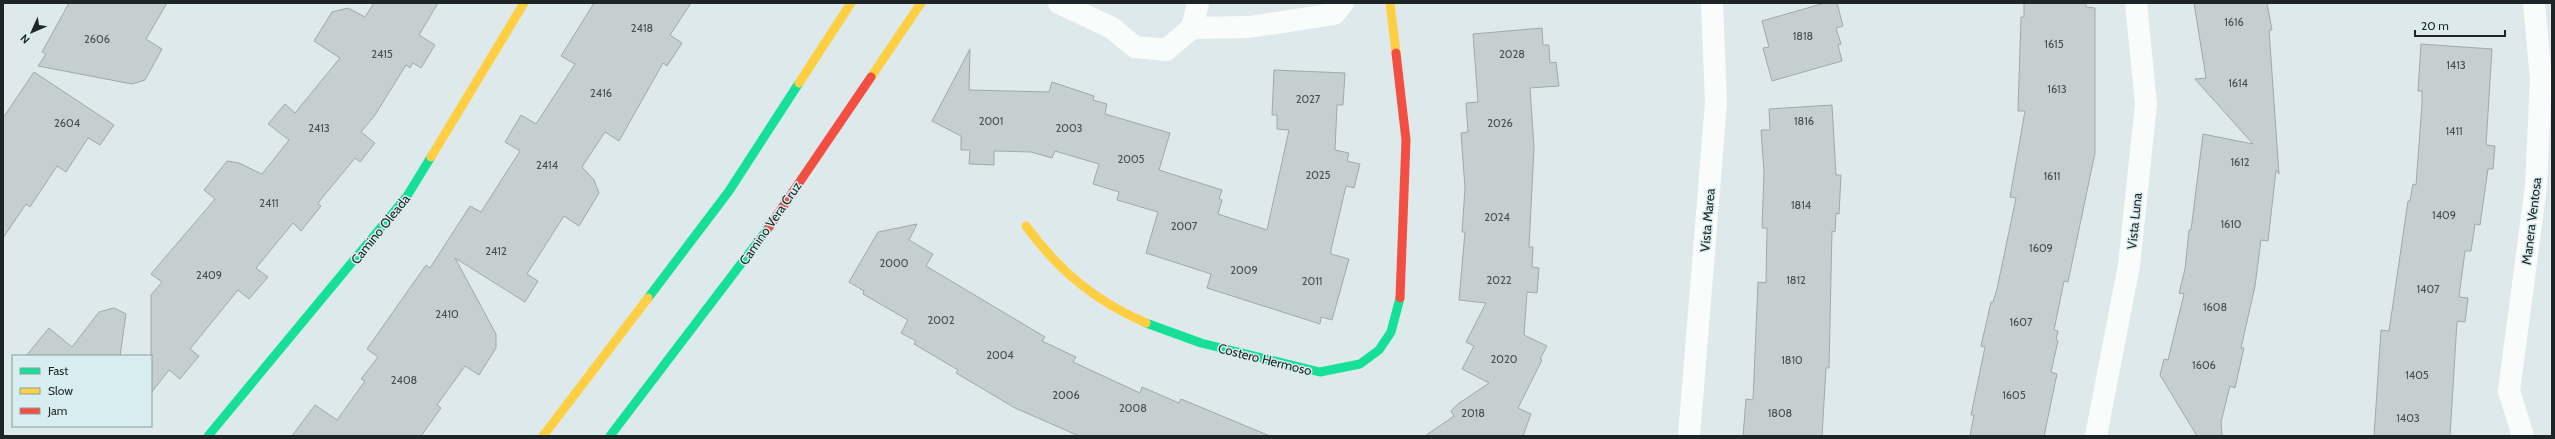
<svg xmlns="http://www.w3.org/2000/svg" width="2555" height="439" viewBox="0 0 2555 439" font-family="Cabin,sans-serif">
<style>
.building{fill:#c5cfd0;stroke:#a0a9aa}
.lines{fill:none;stroke-linecap:round;stroke-linejoin:round}
.street{stroke:#fafcfc;stroke-width:22}
.fast{stroke:#16e098;stroke-width:9}
.slow{stroke:#ffcf43;stroke-width:9}
.jam{stroke:#f24e42;stroke-width:9}
.labels{text-anchor:middle;stroke-width:3;stroke-linejoin:round;paint-order:stroke}
.number-label{font-size:11px;fill:#475050}
.street-label{font-size:13px;fill:#1d2526;stroke:#d8edef}
</style>
<rect width="100%" height="100%" fill="#dde9ea"/>
<path class="building" d="M 69,3 L 167,3 L 146,39 L 162,49 L 145,80 L 132,84 L 38,66 L 46,54 L 42,52 Z
M 374,3 L 438,3 L 419,35 L 435,45 L 421,68 L 413,63 L 410,68 L 406,65 L 375,115 L 361,132 L 375,143 L 360,162 L 355,158 L 318,203 L 321,206 L 301,231 L 293,223 L 256,268 L 268,277 L 249,299 L 238,290 L 190,349 L 199,356 L 180,379 L 169,370 L 151,393 L 151,295 L 162,282 L 151,274 L 215,199 L 204,190 L 227,161 L 239,163 L 262,174 L 289,140 L 268,124 L 285,104 L 295,113 L 340,58 L 314,41 L 332,12 L 348,8 L 365,17 Z
M 594,3 L 691,3 L 670,35 L 682,43 L 667,66 L 663,63 L 619,141 L 605,132 L 582,167 L 594,180 L 599,193 L 579,226 L 564,216 L 527,274 L 538,281 L 525,302 L 455,258 L 496,334 L 496,348 L 479,375 L 465,366 L 437,405 L 441,408 L 421,436 L 292,436 L 315,405 L 337,420 L 365,381 L 361,379 L 378,357 L 367,349 L 426,265 L 430,268 L 470,206 L 481,212 L 520,151 L 505,142 L 521,115 L 536,124 L 575,64 L 561,56 Z
M 1825,3 L 1837,3 L 1843,26 L 1836,28 L 1841,44 L 1838,45 L 1842,61 L 1772,81 L 1763,48 L 1769,47 L 1762,21 Z
M 2024,3 L 2086,3 L 2086,7 L 2095,8 L 2095,153 L 2068,282 L 2064,281 L 2054,330 L 2058,331 L 2056,340 L 2058,341 L 2051,372 L 2057,374 L 2044,436 L 1970,436 L 1974,415 L 1971,415 L 1985,347 L 1981,346 L 1991,302 L 1993,302 L 1997,289 L 2016,198 L 2010,197 L 2025,111 L 2018,111 L 2021,17 L 2024,17 Z
M 2194,3 L 2267,3 L 2272,30 L 2269,30 L 2279,174 L 2276,170 L 2268,241 L 2261,240 L 2255,286 L 2241,348 L 2244,348 L 2235,388 L 2230,386 L 2221,422 L 2222,436 L 2197,436 L 2160,375 L 2164,359 L 2168,360 L 2184,294 L 2179,293 L 2185,269 L 2189,230 L 2191,230 L 2203,134 L 2253,144 L 2195,79 L 2206,78 Z
M 1542,28 L 1543,45 L 1549,45 L 1550,63 L 1556,62 L 1559,86 L 1530,88 L 1534,148 L 1529,247 L 1533,247 L 1532,267 L 1539,268 L 1537,293 L 1527,292 L 1524,335 L 1547,346 L 1540,359 L 1542,360 L 1518,408 L 1531,414 L 1523,436 L 1425,436 L 1454,416 L 1451,411 L 1458,404 L 1489,383 L 1462,369 L 1474,346 L 1466,342 L 1486,303 L 1459,300 L 1465,232 L 1462,232 L 1465,188 L 1461,133 L 1468,132 L 1466,103 L 1478,102 L 1473,34 Z
M 2421,44 L 2492,49 L 2486,145 L 2495,146 L 2493,169 L 2488,169 L 2480,225 L 2475,224 L 2471,251 L 2465,251 L 2459,297 L 2468,298 L 2465,322 L 2457,321 L 2450,436 L 2374,436 L 2381,330 L 2389,331 L 2408,201 L 2410,201 L 2413,184 L 2416,185 L 2422,104 L 2422,91 L 2418,91 Z
M 970,49 L 969,90 L 1049,92 L 1052,82 L 1094,96 L 1093,100 L 1107,104 L 1105,114 L 1170,133 L 1159,170 L 1222,190 L 1219,199 L 1222,200 L 1218,214 L 1267,230 L 1289,130 L 1277,129 L 1277,115 L 1272,115 L 1274,70 L 1345,73 L 1343,105 L 1337,105 L 1335,150 L 1349,153 L 1347,161 L 1360,164 L 1354,188 L 1346,186 L 1331,250 L 1331,254 L 1349,259 L 1332,320 L 1321,317 L 1320,324 L 1207,288 L 1211,274 L 1146,253 L 1158,212 L 1117,200 L 1119,192 L 1093,184 L 1099,164 L 1055,151 L 1052,158 L 1031,152 L 994,151 L 994,165 L 969,164 L 970,150 L 961,150 L 961,136 L 932,121 Z
M 34,72 L 114,125 L 100,145 L 88,138 L 66,172 L 57,166 L 30,207 L 26,204 L 3,238 L 3,118 Z
M 1832,105 L 1836,175 L 1841,175 L 1839,214 L 1836,213 L 1835,232 L 1832,231 L 1829,368 L 1826,368 L 1822,436 L 1743,436 L 1746,399 L 1753,400 L 1758,282 L 1766,283 L 1767,228 L 1762,228 L 1764,172 L 1761,130 L 1770,130 L 1769,109 Z
M 917,224 L 909,240 L 933,254 L 926,266 L 1045,337 L 1042,341 L 1076,357 L 1073,362 L 1140,393 L 1142,387 L 1179,403 L 1181,399 L 1270,436 L 1079,436 L 1015,408 L 956,373 L 958,370 L 914,344 L 916,341 L 901,333 L 908,320 L 863,294 L 864,291 L 849,282 L 878,232 Z
M 114,308 L 126,314 L 120,356 L 26,356 L 49,328 L 72,347 L 99,312 Z"/>
<g class="lines">
<path class="street" d="M 1059,3 L 1112,28 L 1135,47 L 1166,50 L 1192,28 L 1249,27 L 1334,14 L 1343,3
M 1192,28 L 1198,3
M 1689,436 L 1716,103 L 1712,3
M 2096,436 L 2129,265 L 2146,104 L 2136,3
M 2523,436 L 2509,391 L 2536,186 L 2541,79 L 2534,3"/>
<path class="fast" d="M 648,298 L 729,191 L 799,83
M 1146,323 L 1201,343 L 1320,372 L 1360,364 L 1379,350 L 1391,332 L 1400,298
M 208,436 L 407,196 L 431,157
M 610,436 L 769,227"/>
<path class="slow" d="M 1390,3 L 1396,53
M 871,77 L 921,3
M 799,83 L 851,3
M 431,157 L 524,3
M 1026,226 C 1059,271 1095,301 1146,323
M 543,436 L 648,298"/>
<path class="jam" d="M 1396,53 L 1406,140 L 1400,298
M 769,227 L 871,77"/>
</g>
<g class="labels">
<g class="number-label">
<text x="2234" y="26">1616</text>
<text x="642" y="32">2418</text>
<text x="1803" y="40">1818</text>
<text x="97" y="43">2606</text>
<text x="2054" y="48">1615</text>
<text x="382" y="58">2415</text>
<text x="1512" y="58">2028</text>
<text x="2456" y="69">1413</text>
<text x="2238" y="87">1614</text>
<text x="2057" y="93">1613</text>
<text x="601" y="97">2416</text>
<text x="1308" y="103">2027</text>
<text x="991" y="125">2001</text>
<text x="1804" y="125">1816</text>
<text x="67" y="127">2604</text>
<text x="1500" y="127">2026</text>
<text x="319" y="132">2413</text>
<text x="1069" y="132">2003</text>
<text x="2454" y="135">1411</text>
<text x="1131" y="163">2005</text>
<text x="2240" y="166">1612</text>
<text x="547" y="169">2414</text>
<text x="1318" y="179">2025</text>
<text x="2052" y="180">1611</text>
<text x="269" y="207">2411</text>
<text x="1801" y="209">1814</text>
<text x="2444" y="219">1409</text>
<text x="1497" y="221">2024</text>
<text x="2231" y="228">1610</text>
<text x="1184" y="230">2007</text>
<text x="2041" y="252">1609</text>
<text x="496" y="255">2412</text>
<text x="894" y="267">2000</text>
<text x="1244" y="274">2009</text>
<text x="209" y="279">2409</text>
<text x="1499" y="284">2022</text>
<text x="1796" y="284">1812</text>
<text x="1312" y="285">2011</text>
<text x="2428" y="293">1407</text>
<text x="2215" y="311">1608</text>
<text x="447" y="318">2410</text>
<text x="941" y="324">2002</text>
<text x="2021" y="326">1607</text>
<text x="1000" y="359">2004</text>
<text x="1504" y="363">2020</text>
<text x="1792" y="364">1810</text>
<text x="2204" y="369">1606</text>
<text x="2417" y="379">1405</text>
<text x="404" y="384">2408</text>
<text x="1066" y="399">2006</text>
<text x="2014" y="399">1605</text>
<text x="1133" y="412">2008</text>
<text x="1473" y="417">2018</text>
<text x="1780" y="417">1808</text>
<text x="2408" y="422">1403</text>
</g>
<g class="street-label">
<text transform="translate(1707 220) rotate(-85)" y="5">Vista Marea</text>
<text transform="translate(2134 221) rotate(-84)" y="5">Vista Luna</text>
<text transform="translate(2531 221) rotate(-83)" y="5">Manera Ventosa</text>
<text transform="translate(770 223) rotate(-55)" y="5">Camino Vera Cruz</text>
<text transform="translate(380 229) rotate(-51)" y="5">Camino Oleada</text>
<text transform="translate(1265 359) rotate(14)" y="5">Costero Hermoso</text>
</g>
</g>
<rect width="2555" height="439" fill="none" stroke="#1d2526" stroke-width="8"/>
<rect x="12" y="355" width="140" height="72" fill="#d8edef" stroke="#8d9d9f"/>
<rect x="20" y="368" width="20" height="6" fill="#16e098" stroke="#8d9d9f"/>
<text x="48" y="375" font-size="12" fill="#1d2526">Fast</text>
<rect x="20" y="388" width="20" height="6" fill="#ffcf43" stroke="#8d9d9f"/>
<text x="48" y="395" font-size="12" fill="#1d2526">Slow</text>
<rect x="20" y="408" width="20" height="6" fill="#f24e42" stroke="#8d9d9f"/>
<text x="48" y="415" font-size="12" fill="#1d2526">Jam</text>
<g transform="translate(32 32) rotate(225)" stroke="#d8edef" stroke-width="3" paint-order="stroke">
<path d="M0-3L7 15L0 10L-7 15Z" fill="#1d2526"/>
<text y="-6" font-size="11" font-weight="bold" text-anchor="middle" fill="#1d2526">N</text>
</g>
<path d="M2415 30v6h90v-6" fill="none" stroke="#1d2526" stroke-width="2"/>
<text x="2421" y="30" font-size="12" fill="#1d2526" stroke="#d8edef" stroke-width="3" paint-order="stroke">20 m</text>
</svg>
